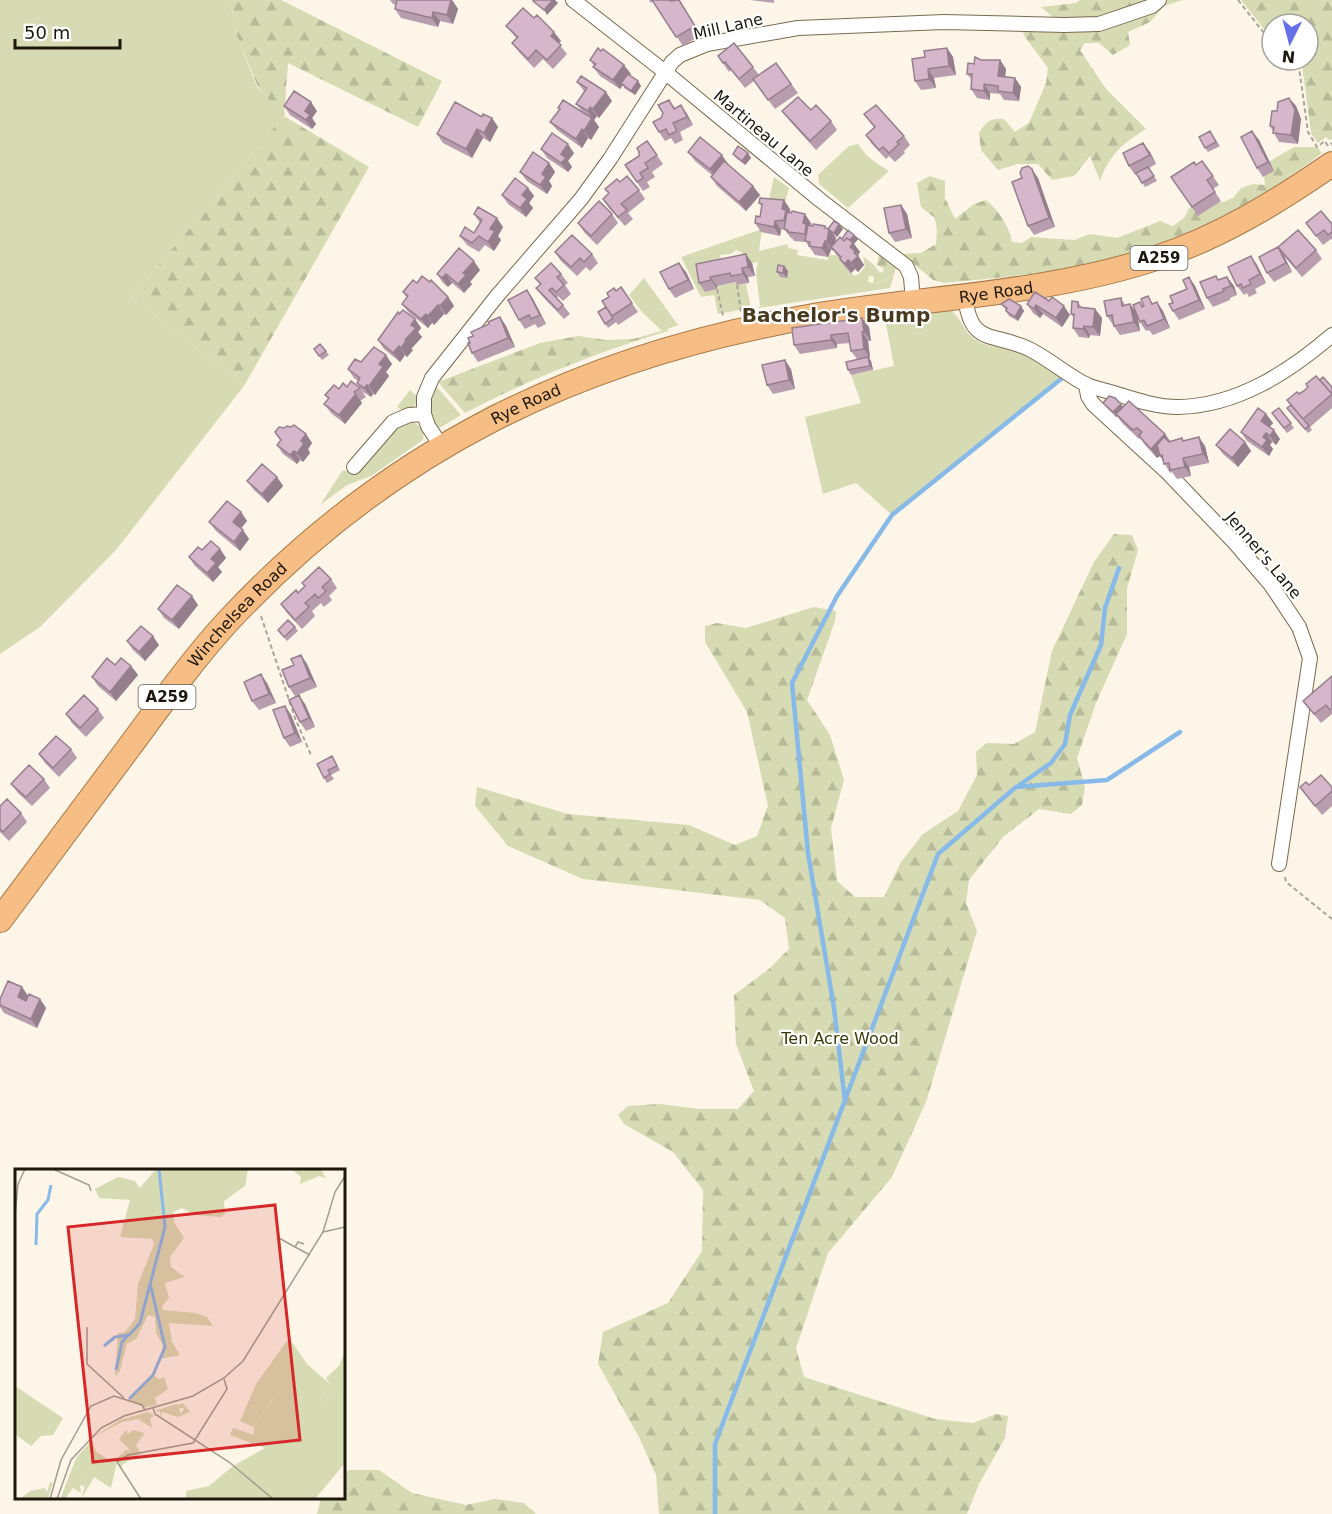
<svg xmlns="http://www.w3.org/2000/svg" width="1332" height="1514" viewBox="0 0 1332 1514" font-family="'DejaVu Sans',sans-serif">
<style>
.grass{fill:#d6dbb3}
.forest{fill:url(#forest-firs)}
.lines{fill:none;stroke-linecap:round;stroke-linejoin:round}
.stream{stroke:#87b9e9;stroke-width:4.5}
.minor-casing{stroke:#7a6a4e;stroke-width:16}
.trunk-casing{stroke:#a87846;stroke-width:26}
.path{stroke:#aba498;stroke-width:2;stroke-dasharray:4.5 3;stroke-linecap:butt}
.minor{stroke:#fff;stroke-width:14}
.trunk{stroke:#f6be84;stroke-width:24}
.wall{fill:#b89dae}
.shaded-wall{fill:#967f8d}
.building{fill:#d6b6ca;stroke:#967f8d;stroke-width:1.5}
.labels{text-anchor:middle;stroke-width:4.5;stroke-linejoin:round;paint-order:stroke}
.shield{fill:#fff;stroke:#615d55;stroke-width:1.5}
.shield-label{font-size:15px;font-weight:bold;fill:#1d170c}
.street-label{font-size:16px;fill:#1d170c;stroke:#fff}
.park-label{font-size:16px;fill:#373b06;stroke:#fff}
.quarter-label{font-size:20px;font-weight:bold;fill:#493a1f;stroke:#fff}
.inset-river{fill:none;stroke:#87b9e9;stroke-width:3}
.inset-road{fill:none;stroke:#a39c90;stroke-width:1.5}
.view{fill:#d62828;fill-opacity:0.15;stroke:#d62828;stroke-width:3}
.inset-edge{fill:none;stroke:#1d170c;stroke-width:3}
</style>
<defs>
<pattern id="forest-firs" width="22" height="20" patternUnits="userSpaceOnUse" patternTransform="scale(1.5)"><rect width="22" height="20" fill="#d6dbb3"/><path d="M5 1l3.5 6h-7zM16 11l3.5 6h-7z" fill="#b7bb99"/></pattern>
</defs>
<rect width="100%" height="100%" fill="#fcf5e8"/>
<path class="grass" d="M 0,0 L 230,0 L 236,33 L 257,87 L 284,116 L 132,297 L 244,386 L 116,550 L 40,627 L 0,654 Z
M 858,144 C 866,157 876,163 889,171 L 848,208 L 819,184 L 818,175 L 849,146 Z
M 774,177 L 789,188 L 784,205 L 768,203 Z
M 762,229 L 759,251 L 788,244 L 788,248 L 798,250 L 797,255 L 828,260 L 828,255 L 836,255 L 854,276 L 859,274 L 865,267 L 863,256 L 876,267 L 875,277 L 869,276 L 868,282 L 877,284 L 894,275 L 890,288 L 758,308 L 760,306 L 756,272 L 758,262 L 747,264 L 741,252 L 736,250 L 731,254 L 720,255 L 723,269 L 705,291 L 717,289 L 717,286 L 737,282 L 738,285 L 746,284 L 751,308 L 718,314 L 714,295 L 701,297 L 681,257 Z
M 644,278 L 678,325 L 662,331 L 642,312 L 629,295 Z
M 949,309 C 964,318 961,335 984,344 C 993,348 1005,347 1015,351 C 1033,357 1049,367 1066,375 L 892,515 L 856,483 L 823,494 L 805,417 L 861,403 L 851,375 L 894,366 L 885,319 Z
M 567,371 L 568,373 L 492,407 L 448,431 L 444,431 L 490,405 Z
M 436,386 L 461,415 L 438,429 C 429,414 429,402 436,386 Z
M 410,390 L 418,397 C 416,409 407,414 397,407 Z
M 411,422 C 421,425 425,431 423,440 L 371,476 L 347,485 L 320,505 L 343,470 L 354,474 L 357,473 C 374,460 390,424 411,422 Z"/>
<path class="forest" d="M 230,0 L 281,0 L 442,81 L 418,127 L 288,63 L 284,116 L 369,167 L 244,386 L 132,297 L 283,117 L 258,87 L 236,33 Z
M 1080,0 L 1183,0 L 1164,6 L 1150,22 L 1128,32 L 1130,45 L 1113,55 L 1099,43 L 1085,43 L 1080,50 L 1106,89 L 1146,129 C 1123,143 1109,155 1100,181 L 1090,156 L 1074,176 L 1052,180 L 1038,164 L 1017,164 L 998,170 L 981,150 L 979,133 C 986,122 990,118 1004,119 L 1015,132 L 1029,123 L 1046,83 L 1048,68 L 1025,37 L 1018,23 L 1061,24 L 1041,7 L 1076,3 Z
M 1241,0 L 1332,0 L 1332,139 L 1329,140 L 1326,137 L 1318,143 L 1311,133 L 1302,65 L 1296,60 L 1308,60 L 1308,24 L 1272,24 L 1272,39 Z
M 1294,147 L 1317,147 L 1322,153 C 1249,209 1162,251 1071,268 C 1029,275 986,279 944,283 L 933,280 L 902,254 L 921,253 L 936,244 L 937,230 L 935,218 L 921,207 L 917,183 L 930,176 L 945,181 L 945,198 L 955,219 L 974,204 L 986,200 C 1000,212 1008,224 1012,242 L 1022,243 L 1031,237 L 1074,240 L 1090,234 L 1117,238 L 1160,221 L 1173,226 L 1185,217 L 1189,208 L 1205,202 L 1223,202 L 1233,198 L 1241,188 L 1253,184 L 1265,185 L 1263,165 Z
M 879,253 L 896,267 L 894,275 L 876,284 L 873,283 L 876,267 L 880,273 L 884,271 L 883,268 L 877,265 Z
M 668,329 L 668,331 C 597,352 530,379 465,413 L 438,382 L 540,343 L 578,336 L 606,340 L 633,339 Z
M 1114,534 L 1132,535 L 1138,550 L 1127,588 L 1127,634 L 1096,703 L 1077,758 L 1085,787 L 1082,805 L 1071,814 L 1039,809 L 1003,837 L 969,880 L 966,903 L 977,931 L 926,1102 L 892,1177 L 828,1253 L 796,1348 L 804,1377 L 935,1419 L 973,1423 L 996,1414 L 1008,1416 L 1005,1438 L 979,1484 L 967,1514 L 659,1514 L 656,1475 L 639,1437 L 598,1364 L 603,1332 L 668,1303 L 702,1251 L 703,1190 L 673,1152 L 624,1124 L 618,1115 L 628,1106 L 659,1104 L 700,1109 L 738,1109 L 754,1091 L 736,1044 L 734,995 L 769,969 L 789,949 L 785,918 L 760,900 L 583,879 L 508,846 L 475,806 L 477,787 L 568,814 L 689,825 L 735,845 L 757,836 L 768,806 L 747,712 L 705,642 L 705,626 L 717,623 L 746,628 L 814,607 L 836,611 L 835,621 L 807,700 L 830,735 L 844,780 L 831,828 L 837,881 L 855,897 L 884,897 L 901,862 L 923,834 L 958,811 L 977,775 L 976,752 L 987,743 L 1014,744 L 1035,732 L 1052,651 L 1094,562 Z
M 349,1470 L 379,1470 L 412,1493 L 466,1505 L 495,1499 L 524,1503 L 536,1514 L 317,1514 L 321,1498 L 344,1498 L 344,1474 Z"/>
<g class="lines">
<path class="stream" d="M 1018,786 L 1051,763 L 1065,744 L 1070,715 L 1101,645 L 1105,608 L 1119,568
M 845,1101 L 834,1008 L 808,853 L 792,683 L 837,596 L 892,515 L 1066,375
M 715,1514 L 715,1444 L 938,854 L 1016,787 L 1107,780 L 1180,732"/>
<defs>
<path id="minor" d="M 573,0 L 665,72 L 820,200 L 906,266 L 911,277 L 913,302
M 965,295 C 970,348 994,331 1031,350 C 1050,360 1066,374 1085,384 C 1096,389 1109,391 1120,395 C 1139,401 1158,407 1178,407 C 1237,406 1289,372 1332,335
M 1086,384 L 1088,396 L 1093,404 L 1166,471 L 1235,543 L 1271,585 L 1299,627 L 1310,658 L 1279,864
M 442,447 L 428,426 L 424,414 L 424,397 L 432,378 L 497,296 L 581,199 L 610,159 L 672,62 L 680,55 L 707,44 L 798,28 L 944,22 L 1064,25 L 1099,24 L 1152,6 L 1159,0
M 354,467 L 393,422 L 409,415 L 424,414"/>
<g id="trunk">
<path id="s1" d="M 0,920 C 43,862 86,804 130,746 C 162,703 193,659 229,620 C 389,449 579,357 808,317 C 924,297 1044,295 1156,258 C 1220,237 1277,202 1332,164"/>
</g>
</defs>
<use href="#minor" class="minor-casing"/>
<use href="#trunk" class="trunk-casing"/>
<path class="path" d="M 1238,0 L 1272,43
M 1291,60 L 1299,67 L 1308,132 L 1317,147 L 1325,141 L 1328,146 L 1332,143
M 737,285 L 741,312
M 717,289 L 723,316
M 261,616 L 295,718 L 311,755
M 1285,877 L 1286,882 L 1332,919"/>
<use href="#minor" class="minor"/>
<use href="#trunk" class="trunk"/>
</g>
<path class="wall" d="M 390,0 L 452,0 L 458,9 L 453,24 L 440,21 L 438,27 L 401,18 L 395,9 L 396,5 L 393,4 Z
M 649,0 L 679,0 L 701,35 L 683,46 L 653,1 L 651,3 Z
M 750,0 L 774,0 L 774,3 Z
M 534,18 L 561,41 L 558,43 L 567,54 L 553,69 L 543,59 L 534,68 L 519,52 L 512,43 L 517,39 L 506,26 Z
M 947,48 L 953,57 L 956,75 L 934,78 L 936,88 L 921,90 L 915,81 L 925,57 Z
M 718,56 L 753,67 L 759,75 L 776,63 L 798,93 L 775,109 L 754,81 L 745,88 L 731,70 L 729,72 Z
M 590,60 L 631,74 L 630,75 L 638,81 L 641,86 L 635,95 L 624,88 L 623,85 L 620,89 L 600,76 L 593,67 L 594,66 Z
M 981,60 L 1000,60 L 1006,69 L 1005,77 L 1015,78 L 1021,87 L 1019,101 L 1004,100 L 1000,94 L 990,93 L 990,100 L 977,98 L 971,89 L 972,80 L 967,74 L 974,64 Z
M 577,82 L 612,101 L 599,118 L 597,116 L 594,120 L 599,127 L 591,140 L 588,138 L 582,148 L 557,130 L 550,122 L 582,111 L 576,104 L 584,91 Z
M 1289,98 L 1296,106 L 1301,119 L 1298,144 L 1279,142 L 1270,126 L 1277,111 Z
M 669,100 L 675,108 L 681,105 L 687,114 L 693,125 L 680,132 L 683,140 L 675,144 L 671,138 L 665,141 L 659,132 L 661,118 Z
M 284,106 L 317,111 L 312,118 L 316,124 L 312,129 L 290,115 Z
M 811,110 L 831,121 L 837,130 L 816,150 L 789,120 L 782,111 Z
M 864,114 L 904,136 L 910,145 L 904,151 L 905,153 L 895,162 L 889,156 L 886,159 L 872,144 L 866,135 L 874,127 Z
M 482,117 L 492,118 L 498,127 L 490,142 L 483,138 L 472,158 L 443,143 L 437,134 Z
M 1210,131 L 1220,146 L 1208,152 L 1205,148 Z
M 1252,131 L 1259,140 L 1274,171 L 1263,177 L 1257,168 Z
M 647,141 L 663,164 L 652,172 L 655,177 L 647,182 L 650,187 L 643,191 L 625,165 L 639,156 Z
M 541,149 L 574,153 L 568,161 L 572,167 L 568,172 L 547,158 Z
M 688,152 L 728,164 L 760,195 L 746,211 L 717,186 L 711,177 L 712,175 L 695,161 Z
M 1150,152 L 1156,164 L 1149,168 L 1157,181 L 1145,187 L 1137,174 L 1135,175 L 1129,166 Z
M 748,153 L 751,158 L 745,165 L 736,158 L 733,154 Z
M 1202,161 L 1219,185 L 1213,189 L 1221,201 L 1198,216 L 1171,177 L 1196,165 Z
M 549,163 L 555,172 L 549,181 L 552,186 L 547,194 L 527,181 L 520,172 Z
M 1038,178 L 1055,227 L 1034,235 L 1028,226 Z
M 620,182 L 639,190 L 645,199 L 628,213 L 633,219 L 625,226 L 609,208 L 603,199 L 609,194 L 605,189 Z
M 528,188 L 534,196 L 529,203 L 533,208 L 526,217 L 508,204 L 502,195 Z
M 759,203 L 790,209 L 790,213 L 811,223 L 811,226 L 827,228 L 839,224 L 843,229 L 837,237 L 834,235 L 836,238 L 835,243 L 842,239 L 858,239 L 854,244 L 860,252 L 858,255 L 864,265 L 858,272 L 855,269 L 851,273 L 846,268 L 833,250 L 831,250 L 828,257 L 815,255 L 806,242 L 794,241 L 792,238 L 791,238 L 784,229 L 781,230 L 780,236 L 761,232 L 755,223 L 760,217 L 762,207 Z
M 901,205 L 907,214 L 912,238 L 895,242 L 889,233 Z
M 474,214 L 503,227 L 498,236 L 501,240 L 494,251 L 485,245 L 479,252 L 467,245 L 460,236 L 474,233 L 480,223 Z
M 612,214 L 618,223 L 597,245 L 584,232 L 578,223 Z
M 1306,223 L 1332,224 L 1332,240 L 1331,239 L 1323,245 Z
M 1278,247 L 1316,250 L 1322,259 L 1302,277 L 1284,256 L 1292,272 L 1274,282 L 1267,273 Z
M 555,252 L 592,254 L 598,263 L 590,271 L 586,267 L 577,276 L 561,261 Z
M 1251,256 L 1257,265 L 1266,283 L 1255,289 L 1257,293 L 1249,297 L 1247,293 L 1244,295 L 1237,286 Z
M 752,263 L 755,276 L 748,277 L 749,283 L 737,285 L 736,282 L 717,286 L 717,289 L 705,292 L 699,283 L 696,264 Z
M 480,270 L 470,282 L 472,284 L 464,293 L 452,283 L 448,287 L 443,283 L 437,274 Z
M 788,271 L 787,278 L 780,277 L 777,272 Z
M 686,272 L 694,289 L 675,298 L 669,289 Z
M 561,274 L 568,283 L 565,285 L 571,294 L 563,301 L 558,296 L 557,298 L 563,305 L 570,314 L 564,319 L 543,297 L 536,288 L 540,284 L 535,278 Z
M 1216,276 L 1219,280 L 1227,277 L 1234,286 L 1237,295 L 1230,298 L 1230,300 L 1213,307 L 1207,298 Z
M 1189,277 L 1195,286 L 1205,309 L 1179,320 L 1173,311 L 1173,303 L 1187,289 Z
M 417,283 L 448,297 L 454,306 L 446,315 L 444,314 L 434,325 L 432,323 L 428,328 L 409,313 L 402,304 L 407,298 L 403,292 Z
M 621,287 L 638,312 L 618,325 L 616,322 L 608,328 L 598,312 L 606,307 L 609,297 Z
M 527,290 L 533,299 L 546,324 L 538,328 L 535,324 L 525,329 L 519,320 Z
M 1035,292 L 1070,315 L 1062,327 L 1043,314 L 1040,318 L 1033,313 L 1027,304 Z
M 1121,298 L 1125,305 L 1136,312 L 1140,302 L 1143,306 L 1154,303 L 1163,311 L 1170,328 L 1153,335 L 1149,330 L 1146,331 L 1140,322 L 1137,315 L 1140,331 L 1120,335 L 1107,316 Z
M 1078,302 L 1082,308 L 1095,309 L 1102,318 L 1100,336 L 1090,335 L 1089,338 L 1079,337 L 1073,328 L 1074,318 L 1071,314 Z
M 1001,304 L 1021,306 L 1024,311 L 1018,321 L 1009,316 L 1006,311 L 1006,310 Z
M 399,314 L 415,319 L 421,328 L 418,332 L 422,337 L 411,349 L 413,350 L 407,357 L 405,355 L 400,362 L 384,349 L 378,340 Z
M 500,317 L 506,326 L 515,347 L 478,362 L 472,353 L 470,343 L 473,336 Z
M 869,327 L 871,341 L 868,341 L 870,358 L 869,359 L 871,361 L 873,370 L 851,375 L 848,370 L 857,359 L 851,351 L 850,343 L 837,344 L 837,348 L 800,354 L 794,345 L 792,328 Z
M 320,344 L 329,355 L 322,360 L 314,349 Z
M 361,362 L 392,364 L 386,372 L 389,376 L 375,395 L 373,394 L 371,397 L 363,392 L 357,383 L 358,381 L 354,378 L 348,369 Z
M 791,369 L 795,389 L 773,394 L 767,385 Z
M 1320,380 L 1332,387 L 1332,408 L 1310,427 L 1312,430 L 1308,433 L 1287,408 L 1291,405 L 1287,400 L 1299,394 L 1308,387 Z
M 347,387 L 360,388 L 366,397 L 360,401 L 362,403 L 345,424 L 331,413 L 324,404 L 328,399 L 325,395 L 339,389 Z
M 1103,403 L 1123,407 L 1165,434 L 1170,441 L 1182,438 L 1184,441 L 1205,446 L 1209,463 L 1189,467 L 1191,476 L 1177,479 L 1172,472 L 1170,473 L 1160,456 L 1157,458 L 1145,445 L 1140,438 L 1139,439 L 1122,423 L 1117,416 L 1116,417 L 1106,407 Z
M 1279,408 L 1294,428 L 1287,433 L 1272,413 Z
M 1266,414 L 1273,423 L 1269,427 L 1280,439 L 1276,445 L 1272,442 L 1270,445 L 1273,449 L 1269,456 L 1247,441 L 1241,432 Z
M 275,432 L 306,434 L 312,443 L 308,449 L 310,453 L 303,462 L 300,460 L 297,464 L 283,454 L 277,445 L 280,440 Z
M 1245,442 L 1251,451 L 1238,467 L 1223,454 L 1216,445 Z
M 277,477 L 283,486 L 268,503 L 254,490 L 247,481 Z
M 241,512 L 247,521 L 241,528 L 249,539 L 240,551 L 216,531 L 209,522 Z
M 220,549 L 226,558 L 218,567 L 222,572 L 213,582 L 195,566 L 189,557 L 202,550 Z
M 331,579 L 337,588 L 329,596 L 332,600 L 324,607 L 321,603 L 312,611 L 315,616 L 302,629 L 287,613 L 281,604 L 298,593 L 305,586 L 302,583 Z
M 198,605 L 179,629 L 164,618 L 158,609 Z
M 295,627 L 298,631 L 287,641 L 278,630 Z
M 127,641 L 159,645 L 145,661 L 133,650 Z
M 301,655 L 307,664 L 317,687 L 295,696 L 289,687 L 294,665 Z
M 115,665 L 131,666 L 138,675 L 116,701 L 98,686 L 92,677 Z
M 1332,676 L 1332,714 L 1321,723 L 1303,701 Z
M 267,683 L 276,703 L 259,710 L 252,701 Z
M 305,704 L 315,727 L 306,731 L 300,722 Z
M 285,706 L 291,715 L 302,742 L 290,747 L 284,738 Z
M 98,709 L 104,718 L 86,737 L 72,723 L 66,714 Z
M 71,749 L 77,758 L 59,777 L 45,763 L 39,754 Z
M 332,756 L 340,770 L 331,775 L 334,779 L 327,783 L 324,778 Z
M 44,779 L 50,788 L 32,806 L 18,793 L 11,784 Z
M 1309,785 L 1332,787 L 1332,806 L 1322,815 L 1300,787 Z
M 0,806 L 21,813 L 27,822 L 9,841 L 0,832 Z
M 22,987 L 28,996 L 40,999 L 46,1008 L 37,1028 L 4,1013 L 0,1007 L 0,999 Z"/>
<path class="shaded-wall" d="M 452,0 L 458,9 L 453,24 L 447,15 Z
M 553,0 L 555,0 L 558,3 L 547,15 L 544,10 Z
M 433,12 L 440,21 L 438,27 L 432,18 Z
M 554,32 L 561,41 L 557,45 L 551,36 Z
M 947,48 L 953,57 L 956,75 L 949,66 Z
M 1000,60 L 1006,69 L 1004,85 L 998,76 Z
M 624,65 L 631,74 L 623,84 L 621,83 L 623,85 L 620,89 L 613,80 Z
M 928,69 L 934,78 L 936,88 L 929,79 Z
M 1015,78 L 1021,87 L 1019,101 L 1013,93 Z
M 638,81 L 641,86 L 635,95 L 631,91 Z
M 984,84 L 990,93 L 990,100 L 984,91 Z
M 606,92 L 612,101 L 599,118 L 593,109 Z
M 1289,98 L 1296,106 L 1301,119 L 1298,144 L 1291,135 Z
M 311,102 L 317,111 L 312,118 L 316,124 L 312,129 L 306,120 L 305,111 Z
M 681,105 L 687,114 L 693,125 L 687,117 Z
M 590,107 L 597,116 L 594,120 L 599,127 L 591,140 L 584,131 L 592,118 L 588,111 Z
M 492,118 L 498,127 L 490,142 L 484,133 Z
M 477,129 L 483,138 L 472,158 L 466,149 Z
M 582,129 L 588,138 L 582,148 L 576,139 Z
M 1252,131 L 1259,140 L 1274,171 L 1268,162 Z
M 1143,143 L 1150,152 L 1156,164 L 1150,155 Z
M 568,144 L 574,153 L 568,161 L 572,167 L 568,172 L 561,163 L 561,154 Z
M 748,153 L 751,158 L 745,165 L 742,161 Z
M 722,155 L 728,164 L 716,178 L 710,169 Z
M 549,163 L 555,172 L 549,181 L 552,186 L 547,194 L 540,185 L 542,174 Z
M 1032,169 L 1038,178 L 1055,227 L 1049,218 Z
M 753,186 L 760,195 L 746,211 L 739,202 Z
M 528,188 L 534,196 L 529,203 L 533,208 L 526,217 L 520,208 L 522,195 Z
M 784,200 L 790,209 L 789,215 L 790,229 L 784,220 L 782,209 Z
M 901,205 L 907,214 L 912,238 L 906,229 Z
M 805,214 L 811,223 L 810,229 L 811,243 L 805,234 L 803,223 Z
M 497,218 L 503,227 L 498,236 L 501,240 L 494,251 L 488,242 L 490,229 Z
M 775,221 L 781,230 L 780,236 L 774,227 Z
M 839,224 L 843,229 L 837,237 L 834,233 Z
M 825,226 L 829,231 L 829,229 L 836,238 L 833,251 L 827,242 Z
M 854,235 L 858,239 L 854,244 L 860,252 L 858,255 L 856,252 L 854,253 L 848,244 Z
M 825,241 L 831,250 L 828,257 L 822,248 Z
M 1278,247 L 1284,256 L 1292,272 L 1286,263 Z
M 746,254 L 752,263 L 755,276 L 748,267 Z
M 858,256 L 864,265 L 858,272 L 851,263 Z
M 1251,256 L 1257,265 L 1266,283 L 1260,274 Z
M 848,260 L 855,269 L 851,273 L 845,264 Z
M 474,261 L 480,270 L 470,282 L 472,284 L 464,293 L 458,284 L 463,273 Z
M 679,263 L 686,272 L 694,289 L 688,280 Z
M 784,266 L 788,271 L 787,278 L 783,273 Z
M 742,268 L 748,277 L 749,283 L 743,274 Z
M 446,274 L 452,283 L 448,287 L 442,278 Z
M 710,277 L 717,286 L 717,289 L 711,280 Z
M 1189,277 L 1195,286 L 1205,309 L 1199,300 Z
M 1227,277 L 1234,286 L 1237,295 L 1231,286 Z
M 527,290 L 533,299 L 546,324 L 540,315 Z
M 448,297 L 454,306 L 446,315 L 440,306 Z
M 1157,302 L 1163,311 L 1170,328 L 1164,319 Z
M 1130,304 L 1137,313 L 1140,331 L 1134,322 Z
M 438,305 L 444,314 L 434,325 L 428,316 Z
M 1036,305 L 1043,314 L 1040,318 L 1034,309 Z
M 1021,306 L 1024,311 L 1018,321 L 1015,317 Z
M 1064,306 L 1070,315 L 1062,327 L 1056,318 Z
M 1095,309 L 1102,318 L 1100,336 L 1093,327 Z
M 426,314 L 432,323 L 428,328 L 421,319 Z
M 500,317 L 506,326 L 515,347 L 508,338 Z
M 862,318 L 869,327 L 871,341 L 864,332 Z
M 415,319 L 421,328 L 418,332 L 422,337 L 411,349 L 413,350 L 407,357 L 401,348 L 411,325 Z
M 1084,326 L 1090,335 L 1089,338 L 1083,329 Z
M 862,332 L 868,341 L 870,358 L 864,349 Z
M 831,335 L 837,344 L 837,348 L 831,340 Z
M 399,346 L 405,355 L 400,362 L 393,353 Z
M 386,355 L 392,364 L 386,372 L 389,376 L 375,395 L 369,386 L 379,364 Z
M 868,357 L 871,361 L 873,370 L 870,366 Z
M 785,360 L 791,369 L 795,389 L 789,380 Z
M 367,385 L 373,394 L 371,397 L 364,388 Z
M 356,394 L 362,403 L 345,424 L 339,415 Z
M 1121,404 L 1124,408 L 1116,414 L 1117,416 L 1116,417 L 1113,412 Z
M 1266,414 L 1273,423 L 1267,430 L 1261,421 Z
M 1274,430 L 1280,439 L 1276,445 L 1270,436 Z
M 1266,433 L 1272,442 L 1270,445 L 1273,449 L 1269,456 L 1262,447 L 1263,437 Z
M 306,434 L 312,443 L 308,449 L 310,453 L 303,462 L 297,453 L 301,441 Z
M 1165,434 L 1171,443 L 1157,458 L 1151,449 Z
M 1199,437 L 1205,446 L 1209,463 L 1203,454 Z
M 1245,442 L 1251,451 L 1238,467 L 1232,458 Z
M 294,451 L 300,460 L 297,464 L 290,455 Z
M 1183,458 L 1189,467 L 1191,476 L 1185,467 Z
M 277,477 L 283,486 L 268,503 L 262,494 Z
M 241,512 L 247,521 L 239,531 L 233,522 Z
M 243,530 L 249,539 L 240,551 L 234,542 Z
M 220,549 L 226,558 L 218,567 L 222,572 L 213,582 L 207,573 L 211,559 Z
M 192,596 L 198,605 L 179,629 L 172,620 Z
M 153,636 L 159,645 L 145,661 L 139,652 Z
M 301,655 L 307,664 L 317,687 L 310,678 Z
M 131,666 L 138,675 L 116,701 L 110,692 Z
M 261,674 L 267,683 L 276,703 L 269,694 Z
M 299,695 L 305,704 L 315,727 L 309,718 Z
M 285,706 L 291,715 L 302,742 L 295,733 Z
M 22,987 L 28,996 L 24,1006 L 18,997 Z
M 40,999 L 46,1008 L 37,1028 L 31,1019 Z"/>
<path class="building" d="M 397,0 L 451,0 L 447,15 L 433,12 L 432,18 L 395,9 Z
M 534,0 L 553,0 L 544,10 L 533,1 Z
M 652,0 L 670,0 L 670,1 L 679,0 L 695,26 L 676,37 Z
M 523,8 L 534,18 L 537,15 L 554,32 L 551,36 L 561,45 L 547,60 L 536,50 L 528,59 L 512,43 L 518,37 L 506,26 Z
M 734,43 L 753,67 L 739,79 L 725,62 L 723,63 L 718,56 Z
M 598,48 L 601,51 L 603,49 L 624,65 L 613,80 L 593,67 L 596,64 L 590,60 Z
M 947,48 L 949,66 L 928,69 L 929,79 L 915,81 L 912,59 L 925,57 L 924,51 Z
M 975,57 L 981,60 L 1000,60 L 998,76 L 1015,78 L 1013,93 L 998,91 L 998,86 L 984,84 L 984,91 L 971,89 L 972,74 L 967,74 L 968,63 L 974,64 Z
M 776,63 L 791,84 L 768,100 L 753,79 Z
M 628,74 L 638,81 L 631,91 L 621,83 Z
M 581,76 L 606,92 L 593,109 L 590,107 L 588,111 L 576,104 L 587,88 L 577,82 Z
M 294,91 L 311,102 L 305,111 L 310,115 L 306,120 L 284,106 Z
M 798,97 L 811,110 L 816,105 L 831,121 L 810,141 L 782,111 Z
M 1289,98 L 1295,110 L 1291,135 L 1273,133 L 1274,127 L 1270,126 L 1272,111 L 1277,111 L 1278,102 Z
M 563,100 L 592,118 L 584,131 L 582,129 L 576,139 L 550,122 L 560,109 L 558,108 Z
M 669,100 L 674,109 L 681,105 L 687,117 L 673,123 L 677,131 L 669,135 L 666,129 L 659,132 L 653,122 L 661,118 L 663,113 L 658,105 Z
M 455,102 L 482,117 L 483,114 L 492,118 L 484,133 L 477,129 L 466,149 L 437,134 Z
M 876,105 L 904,136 L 897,142 L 899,144 L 889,153 L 883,147 L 879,150 L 866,135 L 875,127 L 864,114 Z
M 1210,131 L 1216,142 L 1205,148 L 1199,137 Z
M 1252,131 L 1268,162 L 1257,168 L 1241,137 Z
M 552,133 L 568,144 L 561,154 L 566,158 L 561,163 L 541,149 Z
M 700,137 L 722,155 L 710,169 L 688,152 Z
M 647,141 L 657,155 L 645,163 L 648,168 L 640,173 L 643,178 L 637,182 L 625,165 L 639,156 L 639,152 L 637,148 Z
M 1143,143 L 1150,155 L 1129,166 L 1123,153 Z
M 738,146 L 748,153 L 742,161 L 733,154 Z
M 533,152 L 549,163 L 542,174 L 546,177 L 540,185 L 520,172 Z
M 724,161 L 753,186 L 739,202 L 711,177 Z
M 1202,161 L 1213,176 L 1207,180 L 1215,192 L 1192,207 L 1171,177 L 1194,162 L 1196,165 Z
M 1028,166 L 1032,169 L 1049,218 L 1028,226 L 1012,182 L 1022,178 L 1020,173 L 1022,168 Z
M 1148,167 L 1154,176 L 1142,183 L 1136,173 Z
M 627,176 L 639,190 L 621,204 L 627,210 L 618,217 L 603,199 L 609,193 L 605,189 L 617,179 L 620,182 Z
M 515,178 L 528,188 L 522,195 L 527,199 L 520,208 L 502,195 Z
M 760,198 L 784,200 L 782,209 L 786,210 L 784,220 L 775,221 L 774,227 L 755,223 L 756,216 L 760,217 L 762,204 L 759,203 Z
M 599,201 L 612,214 L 591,236 L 578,223 Z
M 901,205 L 906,229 L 889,233 L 884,208 Z
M 478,207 L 497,218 L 490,229 L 495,231 L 488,242 L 479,236 L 472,243 L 460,236 L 465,227 L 474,233 L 482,220 L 474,214 Z
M 792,211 L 805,214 L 803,223 L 806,224 L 805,234 L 788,232 L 788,230 L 784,229 L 787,212 L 791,213 Z
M 1321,211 L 1332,224 L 1332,232 L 1328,235 L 1324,230 L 1316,236 L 1306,223 Z
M 834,221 L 839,224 L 834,233 L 828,229 Z
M 813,224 L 825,226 L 825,228 L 829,229 L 827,242 L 825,241 L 822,248 L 809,246 L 810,242 L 805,241 L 808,225 L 813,226 Z
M 848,230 L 854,235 L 850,240 L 847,238 L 844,241 L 842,239 Z
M 1298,230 L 1316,250 L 1296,268 L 1278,247 L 1286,263 L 1267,273 L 1259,257 L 1278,247 Z
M 572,235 L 592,254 L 584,262 L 580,258 L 571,267 L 555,252 Z
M 840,237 L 844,241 L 847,238 L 853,243 L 850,247 L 856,252 L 854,253 L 858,256 L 851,263 L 848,260 L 845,264 L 840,259 L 841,257 L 831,247 Z
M 459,248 L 474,261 L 463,273 L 466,275 L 458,284 L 446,274 L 442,278 L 437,274 Z
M 746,254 L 748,267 L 742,268 L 743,274 L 731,276 L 730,273 L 710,277 L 711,280 L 699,283 L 696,264 Z
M 1251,256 L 1260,274 L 1249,280 L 1251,284 L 1243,288 L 1241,284 L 1237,286 L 1228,267 Z
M 551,263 L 561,274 L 557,277 L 564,285 L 556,292 L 552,288 L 549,290 L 563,305 L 558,310 L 536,288 L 541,284 L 535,278 Z
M 679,263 L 688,280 L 669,289 L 660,272 Z
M 778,265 L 784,266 L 783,273 L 777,272 Z
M 422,276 L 430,282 L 431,280 L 448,297 L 440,306 L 438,305 L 428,316 L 426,314 L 421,319 L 402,304 L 408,296 L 403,292 L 413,280 L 417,283 Z
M 1216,276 L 1218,280 L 1227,277 L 1231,286 L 1223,289 L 1224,291 L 1207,298 L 1200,282 Z
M 1189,277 L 1199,300 L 1173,311 L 1169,304 L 1173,303 L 1170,296 L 1187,289 L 1183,280 Z
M 621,287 L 632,303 L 612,316 L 602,301 L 609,297 L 607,293 L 614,288 L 616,291 Z
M 527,290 L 540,315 L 531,319 L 529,315 L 519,320 L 508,300 Z
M 1035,292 L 1049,301 L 1052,297 L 1064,306 L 1056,318 L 1036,305 L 1034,309 L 1027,304 Z
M 1148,296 L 1152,304 L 1157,302 L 1164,319 L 1147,326 L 1144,320 L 1140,322 L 1133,305 L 1140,302 L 1142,307 L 1144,306 L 1141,299 Z
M 1121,298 L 1122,306 L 1130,304 L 1134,322 L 1114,326 L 1112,315 L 1107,316 L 1104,301 Z
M 1009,299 L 1021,306 L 1015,317 L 1006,311 L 1007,308 L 1001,304 Z
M 1072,301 L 1078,302 L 1078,307 L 1095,309 L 1093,327 L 1084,326 L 1083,329 L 1073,328 L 1074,314 L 1071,314 Z
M 606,307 L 613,318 L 605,324 L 598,312 Z
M 403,310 L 415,319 L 411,325 L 416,328 L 405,340 L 406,341 L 401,348 L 399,346 L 393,353 L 378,340 L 398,312 L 399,314 Z
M 500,317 L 508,338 L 472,353 L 468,343 L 470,343 L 468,338 L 473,336 L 471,332 L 489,324 L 488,322 Z
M 862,318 L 864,332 L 862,332 L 864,349 L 851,351 L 848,333 L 831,335 L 831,340 L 794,345 L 792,328 Z
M 320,344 L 326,351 L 319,356 L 314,349 Z
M 374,347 L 386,355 L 379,364 L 383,367 L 369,386 L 367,385 L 364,388 L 357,383 L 360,378 L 348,369 L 355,359 L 361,362 Z
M 868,357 L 870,366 L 848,370 L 846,362 Z
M 785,360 L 789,380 L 767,385 L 762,365 Z
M 1316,376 L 1332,394 L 1303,419 L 1287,400 L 1297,392 L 1299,394 L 1304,391 L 1308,387 L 1306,384 Z
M 1323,377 L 1332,387 L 1332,394 L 1320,380 Z
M 351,381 L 360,388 L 354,392 L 356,394 L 339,415 L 324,404 L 329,398 L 325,395 L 334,385 L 339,389 L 343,383 L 347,387 Z
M 1109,396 L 1115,398 L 1121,404 L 1113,412 L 1103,403 Z
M 1129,401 L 1165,434 L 1151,449 L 1139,436 L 1142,432 L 1137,428 L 1133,430 L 1116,414 Z
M 1291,405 L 1309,426 L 1305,429 L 1287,408 Z
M 1258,408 L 1266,414 L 1261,421 L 1274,430 L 1270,436 L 1266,433 L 1263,437 L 1267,440 L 1262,447 L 1241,432 Z
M 1279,408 L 1291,423 L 1284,428 L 1272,413 Z
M 294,425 L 306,434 L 301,441 L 304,444 L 297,453 L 294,451 L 290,455 L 277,445 L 281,440 L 275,432 L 279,427 L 284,428 L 287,426 L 291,427 Z
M 1230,429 L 1245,442 L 1232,458 L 1216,445 Z
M 1164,437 L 1169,442 L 1182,438 L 1183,441 L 1199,437 L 1203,454 L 1183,458 L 1185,467 L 1170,470 L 1169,463 L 1164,464 L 1162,455 L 1160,456 L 1157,445 Z
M 262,464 L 277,477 L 262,494 L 247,481 Z
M 227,501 L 241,512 L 233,522 L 243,530 L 234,542 L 209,522 Z
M 211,541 L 220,549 L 211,559 L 216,563 L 207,573 L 189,557 L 198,547 L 202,550 Z
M 319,567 L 331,579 L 322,587 L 326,591 L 318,598 L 315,594 L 305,603 L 309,607 L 295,620 L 281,604 L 296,590 L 298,593 L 305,586 L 302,583 Z
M 177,585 L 192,596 L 172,620 L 158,609 Z
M 288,620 L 295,627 L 284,637 L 278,630 Z
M 141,626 L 153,636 L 139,652 L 127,641 Z
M 301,655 L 310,678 L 289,687 L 282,670 L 294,665 L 291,659 Z
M 107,658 L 115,665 L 121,658 L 131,666 L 110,692 L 92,677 Z
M 261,674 L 269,694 L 252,701 L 244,682 Z
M 1332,676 L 1332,708 L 1330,710 L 1326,705 L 1314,714 L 1303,701 Z
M 84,695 L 98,709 L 80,728 L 66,714 Z
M 299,695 L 309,718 L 300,722 L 289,700 Z
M 285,706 L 295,733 L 284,738 L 273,710 Z
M 56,736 L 71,749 L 53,768 L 39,754 Z
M 332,756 L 337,766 L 328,770 L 330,774 L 324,778 L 317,764 Z
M 29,765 L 44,779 L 26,797 L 11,784 Z
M 1321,775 L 1332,787 L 1332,791 L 1315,806 L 1300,787 L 1306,782 L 1309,785 Z
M 7,799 L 21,813 L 3,832 L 0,829 L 0,806 Z
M 8,981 L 22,987 L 18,997 L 26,1001 L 29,994 L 40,999 L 31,1019 L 0,1005 L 0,999 Z"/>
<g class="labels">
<g class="shield">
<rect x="1130.5" y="246" width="57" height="24" rx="4.5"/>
<rect x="138.5" y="685" width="57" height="24" rx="4.5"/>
</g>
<g class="shield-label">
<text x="1159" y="263">A259</text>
<text x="167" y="702">A259</text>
</g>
<g class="street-label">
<text transform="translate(728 26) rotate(-13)" y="6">Mill Lane</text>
<text transform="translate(764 133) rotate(40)" y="6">Martineau Lane</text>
<text dy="6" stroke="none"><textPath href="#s1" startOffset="1233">Rye Road</textPath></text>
<text dy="6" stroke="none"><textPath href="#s1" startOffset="747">Rye Road</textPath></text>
<text transform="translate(1264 555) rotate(50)" y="6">Jenner's Lane</text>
<text dy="6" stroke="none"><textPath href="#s1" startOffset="387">Winchelsea Road</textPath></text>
</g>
<g class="park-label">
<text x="840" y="1044">Ten Acre Wood</text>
</g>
<g class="quarter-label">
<text x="836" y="322">Bachelor's Bump</text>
</g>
</g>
<g transform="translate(15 1169)">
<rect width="330" height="330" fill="#fcf5e8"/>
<path d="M 274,169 L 292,195 L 315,215 L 305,228 L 308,233 L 330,211 L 330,294 L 300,330 L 258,330 L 218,297 L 250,279 L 239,258 L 259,228 L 241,215 ZM 138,206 L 144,210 L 149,208 L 153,220 L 140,229 L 142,236 L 130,238 L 113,231 ZM 0,217 L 48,249 L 38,266 L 26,267 L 16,277 L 0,265 ZM 168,234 L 175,243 L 163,248 L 147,243 L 146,248 L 145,242 L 141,243 L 142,241 L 162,235 L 166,245 L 170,238 L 164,240 L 163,236 ZM 61,290 L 74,295 L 70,317 L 65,316 L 66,324 L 58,319 L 50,330 L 45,330 ZM 35,313 L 38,314 L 33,329 L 5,330 L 15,322 L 30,319 L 32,323 Z" fill="#d6dbb3"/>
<path d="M 141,0 L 233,0 L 230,17 L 209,32 L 210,45 L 206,48 L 179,46 L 167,39 L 158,43 L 159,53 L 169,69 L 155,88 L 156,98 L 170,108 L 150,114 L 154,129 L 147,137 L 148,141 L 180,144 L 192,148 L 198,157 L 154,154 L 157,173 L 165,186 L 145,190 L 148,176 L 141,164 L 140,148 L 133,146 L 121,170 L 112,175 L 105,202 L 100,207 L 103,164 L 110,163 L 120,150 L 123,115 L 139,75 L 137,70 L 105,68 L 115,31 L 84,29 L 80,20 L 103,8 L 120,12 L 125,19 ZM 276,0 L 306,0 L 311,9 L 304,7 L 285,15 L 286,8 ZM 330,181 L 330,211 L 308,233 L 305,228 L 315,215 L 311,209 L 324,197 ZM 241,215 L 259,227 L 239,258 L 250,279 L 215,266 L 218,259 L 239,266 L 239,258 L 225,252 ZM 133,243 L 140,247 L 135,249 L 137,259 L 123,250 L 107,253 L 77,269 L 105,251 ZM 111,261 L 113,265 L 118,261 L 130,264 L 121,276 L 126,285 L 108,295 L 106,301 L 102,293 L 96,319 L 79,308 L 67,329 L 74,296 L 61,290 L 51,312 L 62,288 L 77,271 L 81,283 L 98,293 L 111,281 L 116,282 L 104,270 ZM 218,297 L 258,330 L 171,330 L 171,322 L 194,317 Z" fill="#d6dbb3"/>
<path class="inset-river" d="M 21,76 L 22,45 L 33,31 L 36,16M 89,177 L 100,168 L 114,166 L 125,154 L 150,58 L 144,0M 101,201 L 107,173 L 113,166M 114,230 L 138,206 L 150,178 L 135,114"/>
<path class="inset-road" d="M 38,0 L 74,16 L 76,22M 0,46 L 3,15 L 10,0M 308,63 L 330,58M 264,69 L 280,78M 289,75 L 283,73 L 280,78 L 295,86M 72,158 L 72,195 L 109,229M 138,239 L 140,245 L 214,293 L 258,330M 35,330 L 46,291 L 76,237 L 99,227 L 127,236 L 130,241M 42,330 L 56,291 L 86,259 L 109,247 L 178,227 L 209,209 L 228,192 L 308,63 L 320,23 L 330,7M 126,330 L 102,293 L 113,286 L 178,274 L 212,220 L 209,210"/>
<path class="view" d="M 260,36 L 285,271 L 78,293 L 53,58 Z"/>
<rect width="330" height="330" class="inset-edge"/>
</g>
<g transform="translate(1290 42) rotate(186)"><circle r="28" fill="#ffffff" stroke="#a5a29e" stroke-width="1.5"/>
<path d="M0-4.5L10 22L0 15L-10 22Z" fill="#6470e8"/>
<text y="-9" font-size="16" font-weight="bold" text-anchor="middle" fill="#1d170c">N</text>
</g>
<path d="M15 39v9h105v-9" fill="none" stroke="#1d170c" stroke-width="3"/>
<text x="24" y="39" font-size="18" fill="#1d170c" stroke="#ffffff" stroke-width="4.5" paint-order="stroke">50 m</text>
</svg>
